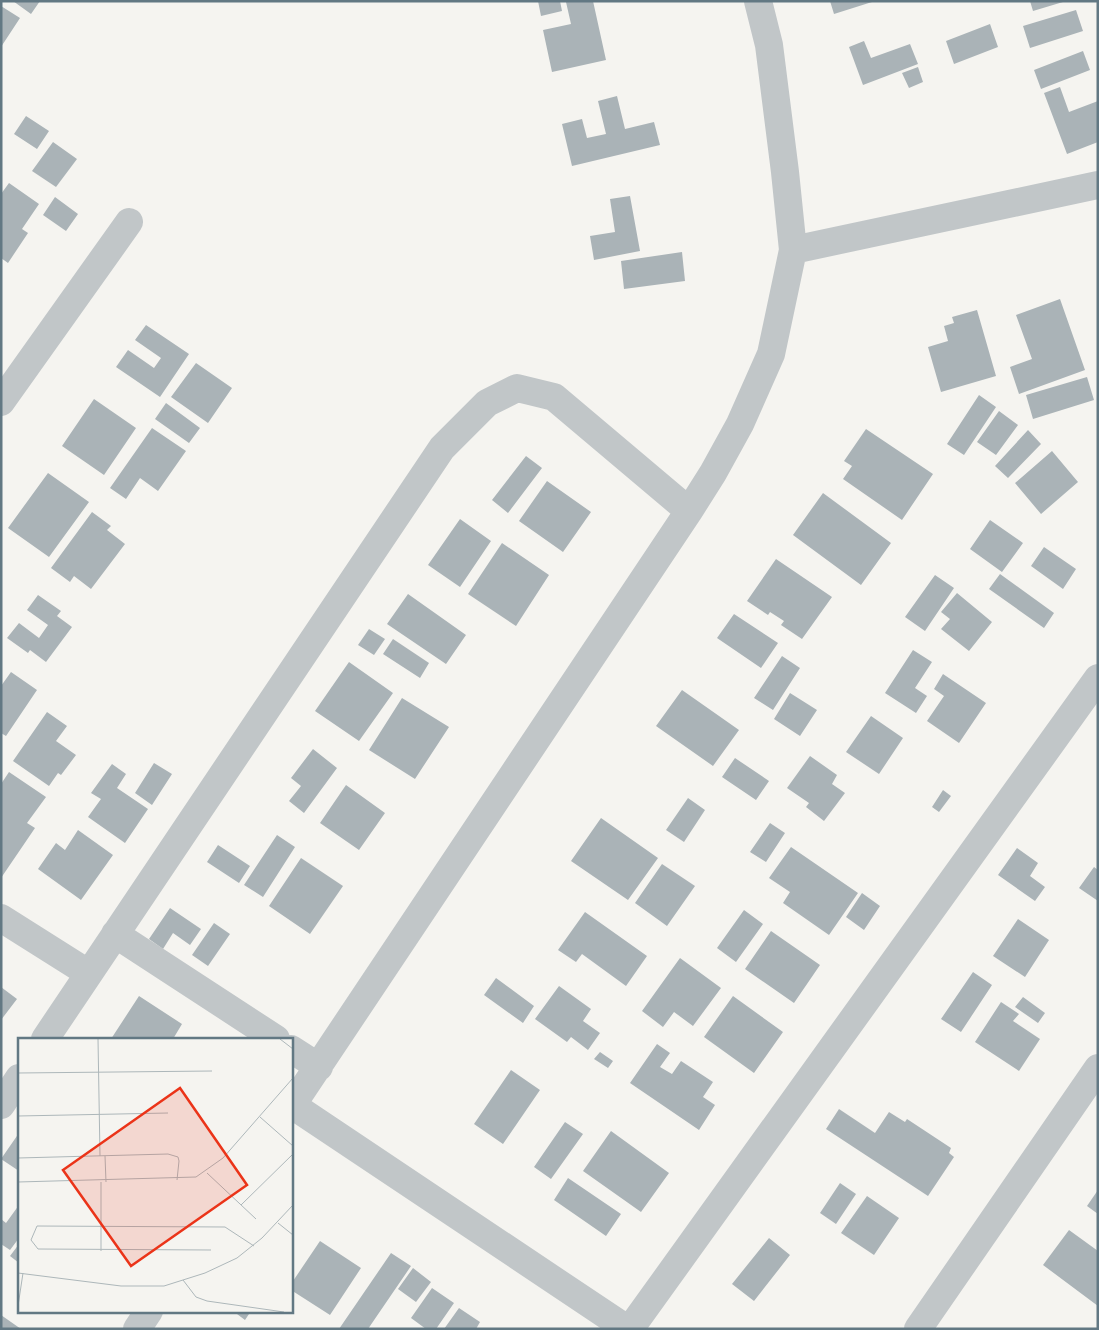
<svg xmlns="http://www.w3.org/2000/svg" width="1099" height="1330" viewBox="0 0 1099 1330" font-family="'DM Sans',sans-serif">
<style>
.building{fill:#aab3b7}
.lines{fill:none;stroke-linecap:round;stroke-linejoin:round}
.street{stroke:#c1c6c8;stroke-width:28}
.inset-road{fill:none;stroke:#adb7ba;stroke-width:1}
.view{fill:#eb3419;fill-opacity:0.15;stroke:#eb3419;stroke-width:2.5}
.inset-edge{fill:none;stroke:#627883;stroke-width:2.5}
</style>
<rect width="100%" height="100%" fill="#f5f4f0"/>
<path class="building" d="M 13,1 L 40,1 L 31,14 Z
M 538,1 L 560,1 L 562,11 L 541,16 Z
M 570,1 L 593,1 L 606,60 L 552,72 L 543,30 L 571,24 L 566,2 Z
M 830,1 L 872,1 L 872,2 L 834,14 Z
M 1030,1 L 1063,1 L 1063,2 L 1033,11 Z
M 1,6 L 20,18 L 1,47 Z
M 1076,10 L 1083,31 L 1030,48 L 1023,26 Z
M 990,24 L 998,47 L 954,64 L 946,41 Z
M 864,41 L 871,58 L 910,44 L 918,64 L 863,85 L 849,47 Z
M 1083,51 L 1090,70 L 1041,89 L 1034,70 Z
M 918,67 L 923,82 L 909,88 L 902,73 Z
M 1060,87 L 1069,112 L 1098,101 L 1098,142 L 1067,154 L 1044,93 Z
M 617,96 L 625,129 L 654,122 L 660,145 L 572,166 L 562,124 L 582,119 L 587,138 L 606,134 L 598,101 Z
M 26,116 L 49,131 L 37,149 L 14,134 Z
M 53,142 L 77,159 L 56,187 L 32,171 Z
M 9,183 L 39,204 L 22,229 L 28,233 L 8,263 L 1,258 L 1,194 Z
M 630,196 L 640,251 L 594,260 L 590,236 L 615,232 L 610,199 Z
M 55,197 L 78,214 L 66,231 L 43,215 Z
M 682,252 L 685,281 L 624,289 L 621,261 Z
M 1060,299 L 1085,370 L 1019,394 L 1010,367 L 1032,359 L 1016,315 Z
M 977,310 L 996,376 L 941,392 L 928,347 L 948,341 L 944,326 L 954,323 L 952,317 Z
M 146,325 L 189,354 L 160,397 L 116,367 L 128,350 L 154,368 L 161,358 L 135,340 Z
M 196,363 L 232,388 L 208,423 L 171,397 Z
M 1087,377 L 1094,400 L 1033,419 L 1026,395 Z
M 979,395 L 996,407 L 964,455 L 947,444 Z
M 94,399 L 136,428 L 104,475 L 62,446 Z
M 166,403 L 200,428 L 189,443 L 155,419 Z
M 999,411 L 1018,425 L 996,455 L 977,442 Z
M 152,428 L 186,451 L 158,491 L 140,478 L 126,499 L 110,488 Z
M 866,429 L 933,474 L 902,520 L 843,479 L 852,466 L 844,461 Z
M 1028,430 L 1041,444 L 1008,478 L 995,466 Z
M 1052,451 L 1078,482 L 1041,514 L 1015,483 Z
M 526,456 L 542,468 L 508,513 L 492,500 Z
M 48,473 L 89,502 L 49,557 L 8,528 Z
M 547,481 L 591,512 L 563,552 L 519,521 Z
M 823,493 L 891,543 L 861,585 L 793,535 Z
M 92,512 L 111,526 L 107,530 L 125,544 L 91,589 L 74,576 L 70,582 L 51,568 Z
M 460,519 L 491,541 L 460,587 L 428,565 Z
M 990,520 L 1023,543 L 1002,572 L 970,549 Z
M 502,543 L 549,575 L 516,626 L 468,594 Z
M 1044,547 L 1076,569 L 1063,589 L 1031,566 Z
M 776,559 L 832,597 L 802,639 L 781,625 L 784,621 L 770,612 L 768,615 L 747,601 Z
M 1000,574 L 1054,613 L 1044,628 L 989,589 Z
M 935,575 L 954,588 L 925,631 L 905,617 Z
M 957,593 L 992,622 L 969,651 L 941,629 L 950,619 L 941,612 Z
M 408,594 L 466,635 L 446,664 L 387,624 Z
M 38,595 L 61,611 L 57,616 L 72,627 L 46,662 L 30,650 L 28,653 L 7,638 L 19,623 L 39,638 L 48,625 L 27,610 Z
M 734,614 L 778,643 L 761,668 L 717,638 Z
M 369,629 L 385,639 L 374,655 L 358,645 Z
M 393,639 L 429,663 L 420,678 L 383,654 Z
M 913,650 L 932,662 L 915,688 L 927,696 L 916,713 L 885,693 Z
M 782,656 L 800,668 L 773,710 L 754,698 Z
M 349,662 L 393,693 L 359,741 L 315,711 Z
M 11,672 L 37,690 L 6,736 L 1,733 L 1,686 Z
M 943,674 L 986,703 L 959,743 L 927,721 L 944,696 L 934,689 Z
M 682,690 L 739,730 L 713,766 L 656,726 Z
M 790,693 L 817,710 L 800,736 L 774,719 Z
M 402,698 L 449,727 L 415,779 L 369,750 Z
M 47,712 L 67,726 L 56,741 L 76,755 L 61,775 L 58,773 L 49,786 L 13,761 Z
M 871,716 L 903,738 L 879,774 L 846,752 Z
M 313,749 L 337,768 L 304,813 L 289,801 L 301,786 L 291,778 Z
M 810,756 L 837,775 L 832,784 L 845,793 L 824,821 L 806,807 L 809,803 L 787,788 Z
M 735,758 L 769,781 L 756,800 L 722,777 Z
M 154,763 L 172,774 L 152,805 L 135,793 Z
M 112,764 L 126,774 L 117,788 L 148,809 L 125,843 L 88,817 L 101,799 L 91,793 Z
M 9,772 L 46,797 L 27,823 L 35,828 L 1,878 L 1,784 Z
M 346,785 L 385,813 L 359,850 L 320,823 Z
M 943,790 L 951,796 L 939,812 L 932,807 Z
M 688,798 L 705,810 L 684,842 L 666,830 Z
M 601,818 L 658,858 L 628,900 L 571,861 Z
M 770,823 L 785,833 L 766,862 L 750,852 Z
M 78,830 L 113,855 L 81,900 L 38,869 L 56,843 L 65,850 Z
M 277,835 L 295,847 L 263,897 L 244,885 Z
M 218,845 L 250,866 L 239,883 L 207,862 Z
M 791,847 L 858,893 L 829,935 L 783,903 L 790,892 L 769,878 Z
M 1017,848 L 1038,863 L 1030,876 L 1045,887 L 1035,901 L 998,875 Z
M 301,858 L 343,886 L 310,934 L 269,906 Z
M 662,864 L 695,886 L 667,926 L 635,903 Z
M 1094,867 L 1098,870 L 1098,901 L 1079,888 Z
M 862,893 L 880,906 L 864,930 L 846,917 Z
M 170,908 L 201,929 L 190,945 L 173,933 L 163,949 L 149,939 Z
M 744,910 L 763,924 L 736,962 L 717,948 Z
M 585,912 L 647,956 L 626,986 L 582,954 L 576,962 L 558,950 Z
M 1018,919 L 1049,940 L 1025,977 L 993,956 Z
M 214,923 L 230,934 L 208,966 L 192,955 Z
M 771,931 L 820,965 L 794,1003 L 745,969 Z
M 680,958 L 721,988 L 693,1026 L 674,1012 L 663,1027 L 642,1011 Z
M 973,972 L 992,985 L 961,1032 L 941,1019 Z
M 496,978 L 534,1006 L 523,1023 L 484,995 Z
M 559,986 L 591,1009 L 583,1021 L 600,1033 L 588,1050 L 571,1037 L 567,1042 L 535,1019 Z
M 1,987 L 17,999 L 1,1020 Z
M 139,996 L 182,1024 L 173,1039 L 111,1039 Z
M 733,996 L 783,1032 L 754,1073 L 704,1037 Z
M 1023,997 L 1045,1013 L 1038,1023 L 1015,1007 Z
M 1001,1002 L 1019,1014 L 1013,1021 L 1040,1039 L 1019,1071 L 975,1042 Z
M 657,1044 L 670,1053 L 660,1067 L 672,1074 L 681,1061 L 713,1082 L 703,1097 L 715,1105 L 699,1130 L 630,1083 Z
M 600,1052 L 613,1061 L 608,1068 L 594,1059 Z
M 511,1070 L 540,1090 L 503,1144 L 474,1124 Z
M 839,1109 L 875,1133 L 889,1112 L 905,1122 L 907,1119 L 951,1148 L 949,1153 L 954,1157 L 928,1196 L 826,1129 Z
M 565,1122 L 583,1134 L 551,1179 L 534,1167 Z
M 611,1131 L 669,1173 L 641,1212 L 583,1171 Z
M 19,1133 L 19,1171 L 1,1159 Z
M 568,1178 L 621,1214 L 606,1236 L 554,1200 Z
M 840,1183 L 856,1194 L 836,1224 L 820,1213 Z
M 1098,1190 L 1098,1214 L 1087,1206 Z
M 867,1196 L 899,1218 L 874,1255 L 841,1233 Z
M 19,1205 L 19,1238 L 10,1250 L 1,1244 L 1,1219 L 6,1223 Z
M 1069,1230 L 1098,1251 L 1098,1306 L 1043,1265 Z
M 769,1238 L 790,1255 L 754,1301 L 732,1284 Z
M 320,1241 L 361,1268 L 330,1315 L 291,1290 L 291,1284 Z
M 19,1244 L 19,1263 L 10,1256 Z
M 391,1253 L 411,1266 L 368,1329 L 339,1329 Z
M 413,1268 L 431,1282 L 416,1302 L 398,1289 Z
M 432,1288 L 454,1303 L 436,1329 L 426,1329 L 411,1318 Z
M 459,1308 L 480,1322 L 476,1329 L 444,1329 Z
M 233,1311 L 251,1311 L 245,1320 Z
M 1,1315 L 21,1329 L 1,1329 Z"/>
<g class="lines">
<path class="street" d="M 793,250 L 1098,185
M 1,402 L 129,222
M 1,918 L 88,973
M 115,934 L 276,1039
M 45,1039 L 442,448 L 487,403 L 517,388 L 554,397 L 689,511
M 291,1049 L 319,1067
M 1,1105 L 19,1078
M 292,1105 L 627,1329
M 291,1107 L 689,511 L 713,473 L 740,424 L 771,354 L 793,250 L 785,172 L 769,45 L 758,1
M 137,1329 L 149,1311
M 630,1329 L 1098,678
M 918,1329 L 1098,1068"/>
</g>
<g transform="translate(18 1038)">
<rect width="275" height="275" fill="#f5f4f0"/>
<path class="inset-road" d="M 80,1 L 82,118M 262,1 L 275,11M 0,35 L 194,33M 0,78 L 150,75M 242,79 L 275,108M 87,118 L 88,144M 0,120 L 150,116 L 160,119 L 161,123 L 159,142M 189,135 L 238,181M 0,144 L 178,139 L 205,120 L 275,40M 83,144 L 83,213M 223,167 L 275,116M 260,185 L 275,197M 193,212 L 20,211 L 13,202 L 19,188 L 207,189 L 236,208M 0,235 L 103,248 L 146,248 L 187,235 L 219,220 L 244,200 L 275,167M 165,242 L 178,259 L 189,263 L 266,274M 0,268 L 5,235"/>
<path class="view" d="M 162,50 L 229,147 L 113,228 L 45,132 Z"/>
<rect width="275" height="275" class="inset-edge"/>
</g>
<rect width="1099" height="1330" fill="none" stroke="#627883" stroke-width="5"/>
</svg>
